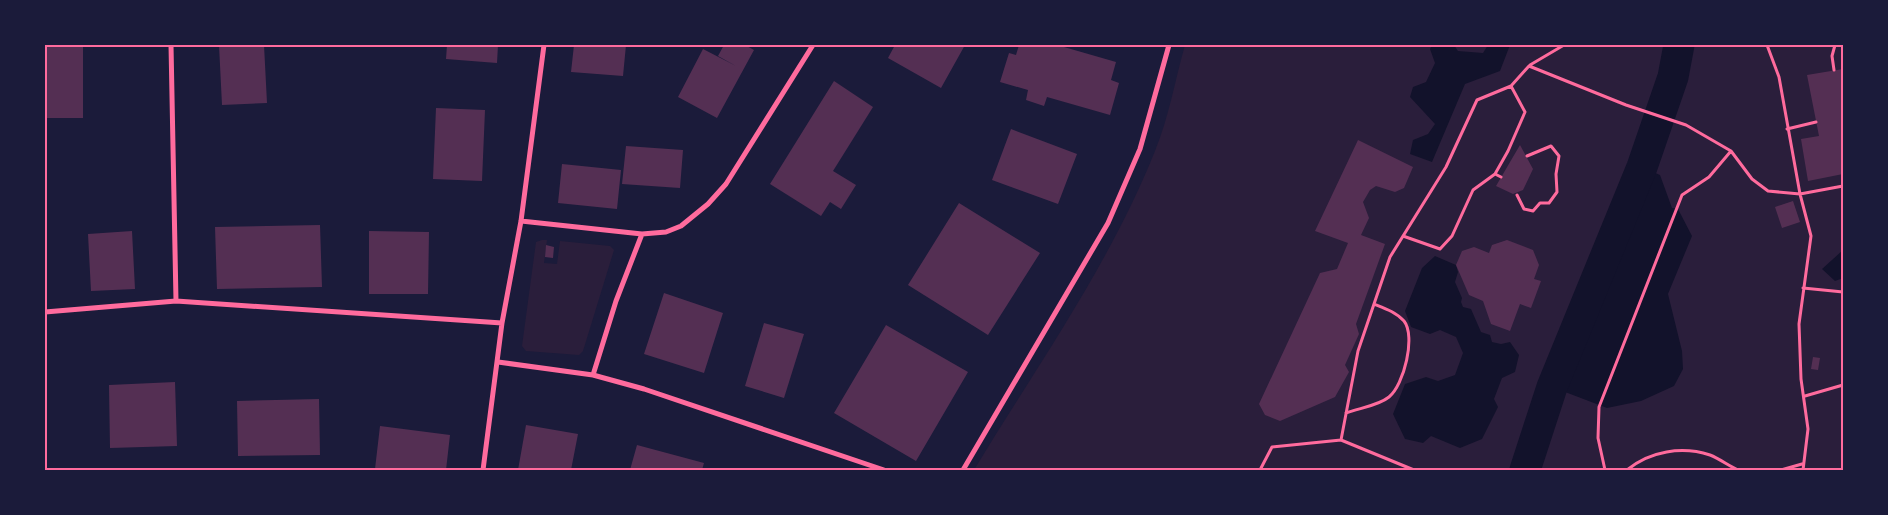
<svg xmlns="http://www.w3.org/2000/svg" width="1888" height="515" viewBox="0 0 1888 515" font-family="'Noto Sans',sans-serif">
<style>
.green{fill:#2a1e3b}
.water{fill:#12122b}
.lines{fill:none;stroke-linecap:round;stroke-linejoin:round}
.canal{stroke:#12122b;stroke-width:31}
.building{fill:#542f53}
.path{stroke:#ff6b9d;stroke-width:3}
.minor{stroke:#ff6b9d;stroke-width:5}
.neatline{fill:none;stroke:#ff6b9d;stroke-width:2}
</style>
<rect width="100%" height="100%" fill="#1b1b3a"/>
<path class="green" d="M 1185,45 L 1843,45 L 1843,470 L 974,470 C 1037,366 1110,264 1155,151 C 1169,117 1175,80 1185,45 Z
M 542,240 L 547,240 L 544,263 L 557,264 L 560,241 L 610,246 L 614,250 L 583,351 L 579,355 L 526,351 L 522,346 L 536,242 Z"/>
<path class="water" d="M 1432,45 L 1454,45 L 1458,51 L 1483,53 L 1488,45 L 1510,45 L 1500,71 L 1465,84 L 1432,162 L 1410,154 L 1413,140 L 1428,134 L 1435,124 L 1410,97 L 1413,87 L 1426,82 L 1435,63 L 1430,49 Z
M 1642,167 L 1660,175 L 1672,208 L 1678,209 L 1692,236 L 1668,294 L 1682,351 L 1683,369 L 1674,386 L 1641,401 L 1607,408 L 1552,387 Z
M 1843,250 L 1843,278 L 1835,281 L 1822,269 Z
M 1435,256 L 1456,265 L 1458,272 L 1455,282 L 1462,298 L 1461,302 L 1463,307 L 1471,309 L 1481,332 L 1490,335 L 1492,342 L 1501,344 L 1510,342 L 1519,355 L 1515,372 L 1502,378 L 1494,399 L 1498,407 L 1482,439 L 1460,448 L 1431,436 L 1423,443 L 1405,439 L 1393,414 L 1405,384 L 1426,377 L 1438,381 L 1455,375 L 1463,353 L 1456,337 L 1440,330 L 1430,334 L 1411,327 L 1405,311 L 1422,268 Z"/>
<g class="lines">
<path class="canal" d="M 1525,470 L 1552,387 L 1642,167 L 1673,77 L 1679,45"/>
</g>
<path class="building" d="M 45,45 L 83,45 L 83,118 L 45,118 Z
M 219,45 L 264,45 L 267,103 L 222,105 Z
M 447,45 L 498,45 L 497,63 L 446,59 Z
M 574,45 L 626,45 L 623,76 L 571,72 Z
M 724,45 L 745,45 L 754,50 L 717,118 L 678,97 L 703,49 L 736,66 L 718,56 Z
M 895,45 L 965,45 L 941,88 L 888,58 Z
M 1019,45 L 1057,45 L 1116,62 L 1111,80 L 1119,83 L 1110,115 L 1047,97 L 1044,106 L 1026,100 L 1028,90 L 1000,82 L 1009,53 L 1016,55 Z
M 1843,69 L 1843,174 L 1808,181 L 1801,139 L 1819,136 L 1807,75 Z
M 834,81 L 873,107 L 833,171 L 856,185 L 841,209 L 830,202 L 821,216 L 770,184 Z
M 436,108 L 485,110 L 482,181 L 433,179 Z
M 1011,129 L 1077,154 L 1058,204 L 992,180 Z
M 1358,140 L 1413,167 L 1404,188 L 1395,192 L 1376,186 L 1370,190 L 1363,202 L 1369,218 L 1361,235 L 1385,244 L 1356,324 L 1359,334 L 1345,365 L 1349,372 L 1335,397 L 1280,421 L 1265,415 L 1259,404 L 1320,273 L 1337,269 L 1348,243 L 1315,231 Z
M 1520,145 L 1533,169 L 1523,190 L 1513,194 L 1496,186 Z
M 626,146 L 683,150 L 680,188 L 622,184 Z
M 562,164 L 621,170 L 617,209 L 558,203 Z
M 1793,201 L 1800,222 L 1782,228 L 1775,207 Z
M 959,203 L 1040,253 L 988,335 L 908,285 Z
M 320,225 L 322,287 L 217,289 L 215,227 Z
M 132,231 L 135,289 L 91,291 L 88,234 Z
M 369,231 L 429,232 L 428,294 L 369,294 Z
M 1507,240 L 1533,250 L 1539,265 L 1534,279 L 1541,281 L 1531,308 L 1520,304 L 1510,331 L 1491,324 L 1483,301 L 1469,295 L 1456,265 L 1462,251 L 1474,247 L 1489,253 L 1492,245 Z
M 546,245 L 554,247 L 553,258 L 545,257 Z
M 664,293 L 723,313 L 704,373 L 644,354 Z
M 764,323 L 804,334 L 784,398 L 745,386 Z
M 886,325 L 968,372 L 916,461 L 834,413 Z
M 1813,357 L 1820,358 L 1818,370 L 1811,369 Z
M 175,382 L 177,446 L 110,448 L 109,385 Z
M 319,399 L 320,455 L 238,456 L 237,401 Z
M 526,425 L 578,434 L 571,470 L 518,470 Z
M 380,426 L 450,435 L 446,470 L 375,469 Z
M 637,445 L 704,463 L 702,470 L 630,470 Z"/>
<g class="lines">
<path class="path" d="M 1767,45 L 1779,77 L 1800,194 L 1811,236 L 1799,324 L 1801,379 L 1808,429 L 1803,470
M 1530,65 L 1564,45
M 1834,70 L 1832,56 L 1835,45
M 1787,129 L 1816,122
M 1495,174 L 1501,177
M 1517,195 L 1524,209 L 1533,211 L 1540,203 L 1549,203 L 1557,192 L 1556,174 L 1559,156 L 1551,146 L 1527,156
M 1403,236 L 1440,249 L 1452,236 L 1473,190 L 1495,174 L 1508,151 L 1525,112 L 1511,86
M 1803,288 L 1843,292
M 1805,396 L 1843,385
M 1346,413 C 1359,408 1378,406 1389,397 C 1404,385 1416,336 1404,321 C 1396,312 1384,308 1374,304
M 1341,440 L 1414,470
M 1260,470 L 1272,447 L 1341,440 L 1358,351 L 1390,257 L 1446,167 L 1477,100 L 1511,86 L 1529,66 L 1626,105 L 1686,125 L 1731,151 L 1752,179 L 1768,191 L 1800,194 L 1843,186
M 1605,470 L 1598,438 L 1599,407 L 1682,195 L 1709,177 L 1731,151
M 1627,470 C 1650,451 1682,446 1710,455 C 1720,459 1729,466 1738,470
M 1781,470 L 1802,464"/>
<path class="minor" d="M 171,45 L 176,301
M 521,221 L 642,234 L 666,232 L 681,226 L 708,204 L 726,184 L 813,45
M 45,312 L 176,301 L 502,323
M 498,362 L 593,375 L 644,389 L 884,470
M 593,375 L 616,301 L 642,234
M 483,470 L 502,323 L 521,221 L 544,45
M 963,470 L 1108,223 L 1140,149 L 1169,45"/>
</g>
<rect width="1888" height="515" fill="none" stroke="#1b1b3a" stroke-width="92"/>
<rect x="46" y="46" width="1796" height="423" class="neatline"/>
</svg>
